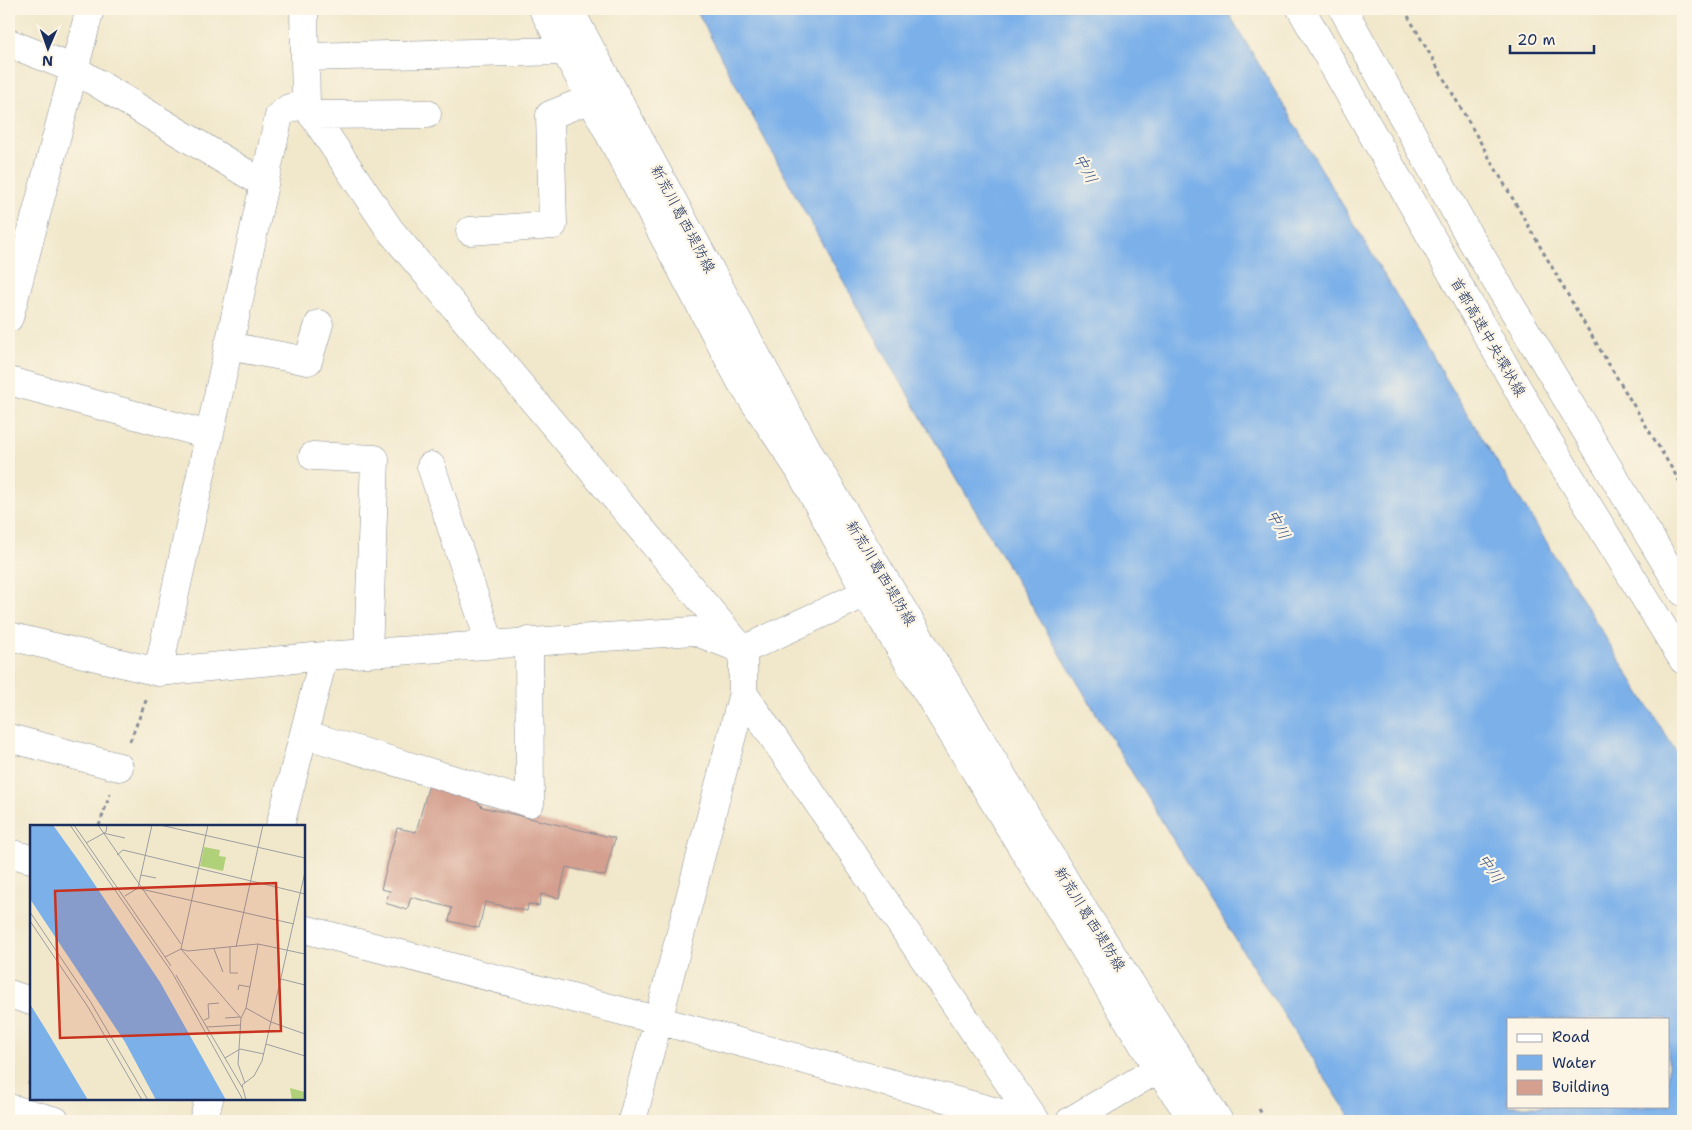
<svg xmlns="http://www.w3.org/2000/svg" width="1692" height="1130" viewBox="0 0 1692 1130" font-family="'Shantell Sans','Klee One',sans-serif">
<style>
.water{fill:#7cb0e9;stroke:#4c70a4;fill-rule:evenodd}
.building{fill:#d49f8e}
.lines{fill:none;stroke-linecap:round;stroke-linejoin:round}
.minor-casing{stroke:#868c95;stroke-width:29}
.major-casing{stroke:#868c95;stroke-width:29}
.highway-casing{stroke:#868c95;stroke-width:29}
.path{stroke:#868c95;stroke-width:3;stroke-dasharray:4 4;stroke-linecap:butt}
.minor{stroke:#fff;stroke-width:28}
.major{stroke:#fff;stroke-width:28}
.highway{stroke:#fff;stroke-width:28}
.labels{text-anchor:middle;stroke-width:4.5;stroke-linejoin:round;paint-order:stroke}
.street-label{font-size:15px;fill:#1b2f5e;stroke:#fcf5e5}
.water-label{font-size:16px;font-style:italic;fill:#385688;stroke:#fcf5e5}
.inset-road{fill:none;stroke:#9b9ea0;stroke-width:1}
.view{fill:#c8321e;fill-opacity:0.15;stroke:#c8321e;stroke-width:2.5}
.inset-edge{fill:none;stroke:#1b2f5e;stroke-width:2.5}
</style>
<rect width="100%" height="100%" fill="#fcf5e5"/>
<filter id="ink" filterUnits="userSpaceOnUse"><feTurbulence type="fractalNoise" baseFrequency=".02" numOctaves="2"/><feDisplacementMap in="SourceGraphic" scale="10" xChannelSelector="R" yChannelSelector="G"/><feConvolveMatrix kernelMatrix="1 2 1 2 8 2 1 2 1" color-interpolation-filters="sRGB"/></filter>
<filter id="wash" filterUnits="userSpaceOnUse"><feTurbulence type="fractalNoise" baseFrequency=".0096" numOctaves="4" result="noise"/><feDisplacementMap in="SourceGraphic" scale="20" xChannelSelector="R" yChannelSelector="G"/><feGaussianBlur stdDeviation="1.12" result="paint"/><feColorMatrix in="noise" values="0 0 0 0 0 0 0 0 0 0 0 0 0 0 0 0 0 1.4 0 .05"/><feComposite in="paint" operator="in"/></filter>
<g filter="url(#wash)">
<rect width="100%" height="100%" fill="#f1e8cc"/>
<path class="water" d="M 696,9 L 1226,9 L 1460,402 L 1683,763 L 1683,1121 L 1353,1121 C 1231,937 1116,748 1003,558 C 897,377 792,195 696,9 ZM 1508,1019 L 1668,1019 L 1668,1106 L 1508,1106 Z"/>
<g id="blocks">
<path class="building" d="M 429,784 L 474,799 L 482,807 L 615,838 L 605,876 L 566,867 L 559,898 L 541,894 L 539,906 L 528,904 L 527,911 L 485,902 L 479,928 L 449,921 L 452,908 L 411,897 L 407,910 L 385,903 L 390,891 L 381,889 L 397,828 L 416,832 Z"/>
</g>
</g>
<g filter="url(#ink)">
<use href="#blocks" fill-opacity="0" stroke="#868c95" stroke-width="1"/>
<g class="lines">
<defs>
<path id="minor" d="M 304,9 L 306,105 L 390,230 L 743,650 L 743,693 L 632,1121
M 9,43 L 74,69 L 264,184 L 279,116 L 289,108 L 306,105
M 305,57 L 564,51
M 312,115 L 427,114
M 470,231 L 553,225 L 550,115 L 590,99
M 9,318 L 90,9
M 228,346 L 308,361 L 319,324
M 9,381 L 209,435
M 313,456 L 375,459 L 368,653
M 431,466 L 490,643
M 866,593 L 1158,1069 L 1194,1121
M 9,636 L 158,672 L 324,656 L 694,631 L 743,650 L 866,593 L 799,469 L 741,382 L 543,9
M 158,672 L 264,184
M 743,693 L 1035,1121
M 304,734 L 530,803 L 529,641
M 9,738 L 119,767
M 280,826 L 324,656
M 9,853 L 31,859
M 304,929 L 657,1020 L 1030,1121
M 9,994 L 31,1001
M 9,1108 L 56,1121
M 203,1121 L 209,1099
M 1070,1121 L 1158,1069"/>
<path id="major" d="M 569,9 L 813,460 L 1072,892 L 1219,1121"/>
<path id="highway" d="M 1301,9 L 1539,426 L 1683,660
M 1343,9 L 1469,236 L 1683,592"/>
</defs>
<use href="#minor" class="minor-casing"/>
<use href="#major" class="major-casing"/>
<use href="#highway" class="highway-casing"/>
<path class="path" d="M 1404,9 L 1584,323 L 1683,487
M 130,741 L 147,698
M 99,826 L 110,794
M 29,1084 L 31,1075
M 1259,1109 L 1266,1121"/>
<use href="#minor" class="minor"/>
<use href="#major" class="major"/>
<use href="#highway" class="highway"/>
</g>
</g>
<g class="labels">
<g class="street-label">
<text transform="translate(683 219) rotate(62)" y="5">新荒川葛西堤防線</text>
<text transform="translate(1488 337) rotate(60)" y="5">首都高速中央環状線</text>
<text transform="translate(881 573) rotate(59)" y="5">新荒川葛西堤防線</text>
<text transform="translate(1090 919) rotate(58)" y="5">新荒川葛西堤防線</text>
</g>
<g class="water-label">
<text transform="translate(1086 168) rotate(62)" y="6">中川</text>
<text transform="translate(1279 524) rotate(62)" y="6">中川</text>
<text transform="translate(1491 868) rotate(56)" y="6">中川</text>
</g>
</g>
<g transform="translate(30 825)">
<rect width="275" height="275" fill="#f1e8cc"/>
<path d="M 174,22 L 190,25 L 189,31 L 196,32 L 193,46 L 170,41 ZM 260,263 L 275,267 L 275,275 L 262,275 Z" fill="#b0d17a"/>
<path d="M 0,0 L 23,0 L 51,39 L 130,157 L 196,275 L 126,275 L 95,217 L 0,74 ZM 0,179 L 18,208 L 58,275 L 0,275 Z" fill="#7cb0e9"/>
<path class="inset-road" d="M 40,0 L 143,149 L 213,275M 44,0 L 135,132M 68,0 L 151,119M 130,0 L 275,33M 178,0 L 151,124 L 211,193 L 208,239 L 215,258M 73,8 L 95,13M 56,18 L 76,7 L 77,0M 87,30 L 93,25 L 275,69M 111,50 L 126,53M 111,64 L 264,99M 95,71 L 108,63 L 122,0M 0,87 L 60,176 L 118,275M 0,96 L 58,182 L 112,275M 200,122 L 200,148 L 208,148M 206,122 L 233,0M 184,124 L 193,147M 141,141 L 135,132 L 151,124 L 158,126 L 228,119 L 275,129M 146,150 L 212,262M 251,154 L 275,160M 208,165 L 209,160 L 220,162M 216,183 L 228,119M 195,193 L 210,192M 211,193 L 216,183 L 241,197 L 275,209M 174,195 L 179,193 L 178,179 L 189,178M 177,202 L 211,200M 236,219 L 275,231M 195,233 L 210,224 L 234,229M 216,275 L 212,260 L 224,251 L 232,236 L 275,47"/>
<path class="view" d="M 246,58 L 251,206 L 30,213 L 25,66 Z"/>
<rect width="275" height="275" class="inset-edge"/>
</g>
<rect width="1692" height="1130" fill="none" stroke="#fcf5e5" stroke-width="30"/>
<rect x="1507" y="1018" width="162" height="90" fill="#fcf5e5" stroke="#a2a6af"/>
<rect x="1517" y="1034" width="25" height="8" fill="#ffffff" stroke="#a2a6af"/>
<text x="1552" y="1042" font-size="15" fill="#1b2f5e">Road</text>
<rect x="1517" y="1055" width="25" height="15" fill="#7cb0e9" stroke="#a2a6af"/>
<text x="1552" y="1068" font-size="15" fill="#1b2f5e">Water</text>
<rect x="1517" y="1080" width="25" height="15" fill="#d49f8e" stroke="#a2a6af"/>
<text x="1552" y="1092" font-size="15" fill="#1b2f5e">Building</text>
<g transform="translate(48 48) rotate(182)" stroke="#fcf5e5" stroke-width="4" paint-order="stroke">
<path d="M0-4L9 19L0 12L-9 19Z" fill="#1b2f5e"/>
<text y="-8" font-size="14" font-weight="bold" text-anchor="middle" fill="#1b2f5e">N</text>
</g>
<path d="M1510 45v8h84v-8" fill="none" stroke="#1b2f5e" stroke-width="2.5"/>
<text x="1517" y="45" font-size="15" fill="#1b2f5e" stroke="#fcf5e5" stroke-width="4" paint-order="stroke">20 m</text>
</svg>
